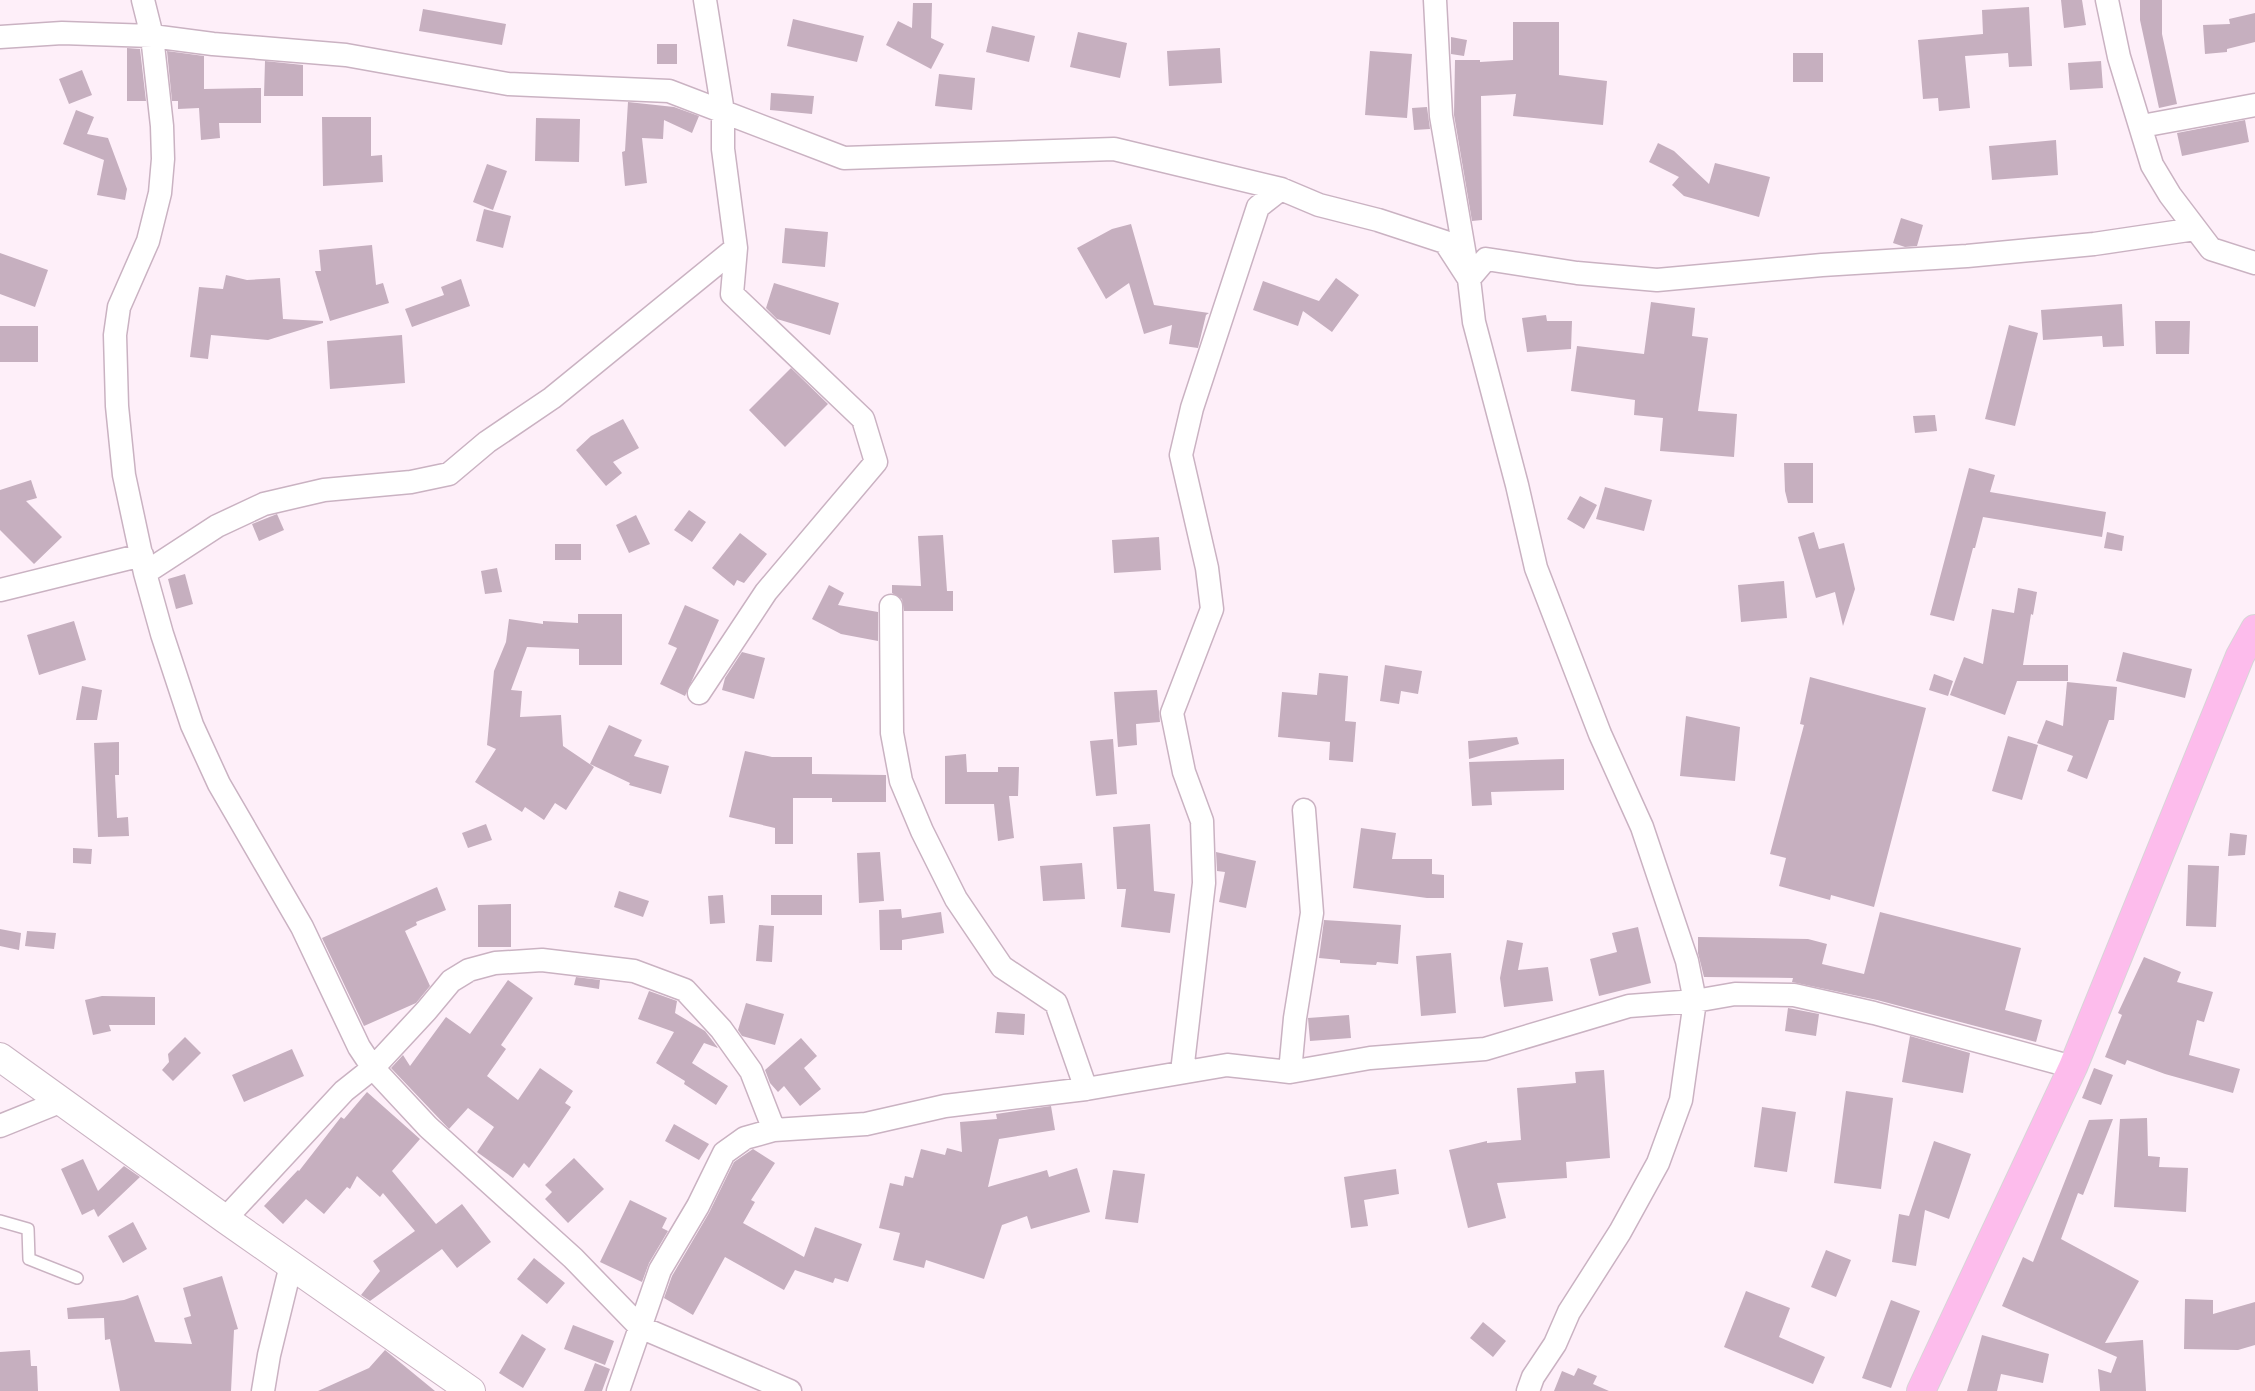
<svg xmlns="http://www.w3.org/2000/svg" width="2255" height="1391" viewBox="0 0 2255 1391" font-family="Ubuntu,sans-serif">
<style>
.building{fill:#c6afbf}
.lines{fill:none;stroke-linecap:round;stroke-linejoin:round}
.service-casing{stroke:#cab2c2;stroke-width:14}
.minor-casing{stroke:#cab2c2;stroke-width:25}
.tertiary-casing{stroke:#cab2c2;stroke-width:30}
.primary-casing{stroke:#d7d5d7;stroke-width:30}
.service{stroke:#fff;stroke-width:11}
.minor{stroke:#fff;stroke-width:22}
.tertiary{stroke:#fff;stroke-width:28}
.primary{stroke:#fdbcec;stroke-width:28}
</style>
<rect width="100%" height="100%" fill="#feeff9"/>
<path class="building" d="M 2061,0 L 2082,0 L 2086,25 L 2064,28 Z
M 2140,0 L 2162,0 L 2162,34 L 2177,104 L 2159,108 L 2140,20 Z
M 913,3 L 932,3 L 931,38 L 944,44 L 931,69 L 886,45 L 898,21 L 912,28 Z
M 2029,7 L 2032,66 L 2009,67 L 2008,53 L 1965,56 L 1970,108 L 1939,111 L 1938,98 L 1923,99 L 1918,40 L 1983,34 L 1982,10 Z
M 423,9 L 506,24 L 502,45 L 419,31 Z
M 2255,13 L 2255,42 L 2227,49 L 2227,52 L 2205,54 L 2203,25 L 2230,24 L 2229,19 Z
M 793,19 L 864,36 L 857,62 L 787,46 Z
M 1513,22 L 1559,22 L 1559,75 L 1607,81 L 1603,125 L 1513,116 L 1516,94 L 1481,96 L 1482,220 L 1472,221 L 1454,115 L 1455,60 L 1480,60 L 1480,62 L 1513,60 Z
M 992,26 L 1035,36 L 1029,62 L 986,52 Z
M 1078,32 L 1127,43 L 1120,78 L 1070,67 Z
M 1451,37 L 1467,40 L 1464,56 L 1451,54 Z
M 657,44 L 677,44 L 677,64 L 657,64 Z
M 127,48 L 140,49 L 146,101 L 127,101 Z
M 1220,48 L 1222,83 L 1169,86 L 1167,51 Z
M 167,51 L 204,56 L 204,89 L 261,88 L 261,123 L 219,123 L 220,138 L 201,140 L 199,108 L 178,109 L 178,101 L 172,101 Z
M 1370,51 L 1412,54 L 1407,118 L 1365,115 Z
M 1793,53 L 1823,53 L 1823,82 L 1793,82 Z
M 265,61 L 303,65 L 303,96 L 264,96 Z
M 2101,61 L 2103,88 L 2070,90 L 2068,63 Z
M 82,70 L 92,95 L 69,104 L 59,79 Z
M 939,74 L 975,78 L 972,110 L 935,106 Z
M 771,93 L 814,96 L 812,114 L 770,110 Z
M 628,102 L 674,107 L 699,116 L 692,133 L 664,120 L 663,139 L 642,138 L 647,183 L 625,186 L 622,152 L 625,151 Z
M 1427,107 L 1430,129 L 1414,130 L 1412,108 Z
M 76,110 L 94,117 L 87,134 L 108,138 L 127,189 L 125,200 L 97,195 L 104,160 L 63,144 Z
M 322,117 L 371,117 L 371,156 L 382,155 L 383,182 L 323,186 Z
M 536,118 L 580,119 L 579,162 L 535,161 Z
M 2245,120 L 2249,142 L 2182,156 L 2177,133 Z
M 2056,140 L 2058,175 L 1992,180 L 1989,146 Z
M 1658,143 L 1674,151 L 1709,184 L 1715,163 L 1770,177 L 1759,217 L 1684,196 L 1672,185 L 1679,177 L 1649,162 Z
M 487,164 L 507,171 L 493,210 L 473,202 Z
M 484,209 L 511,216 L 503,248 L 476,241 Z
M 1901,218 L 1923,225 L 1917,246 L 1905,247 L 1893,243 Z
M 1131,224 L 1154,305 L 1209,313 L 1206,315 L 1198,348 L 1169,344 L 1172,325 L 1144,334 L 1129,283 L 1106,299 L 1077,248 L 1112,229 Z
M 785,228 L 828,232 L 825,267 L 782,263 Z
M 372,245 L 376,285 L 383,283 L 389,303 L 330,321 L 315,271 L 321,271 L 319,250 Z
M 0,253 L 48,270 L 35,307 L 0,294 Z
M 226,275 L 247,280 L 280,278 L 283,319 L 323,321 L 323,323 L 268,340 L 211,335 L 208,359 L 190,357 L 199,287 L 223,289 Z
M 1336,278 L 1359,295 L 1332,332 L 1303,311 L 1298,326 L 1253,310 L 1263,281 L 1319,301 Z
M 461,279 L 470,306 L 412,327 L 405,309 L 444,295 L 441,287 Z
M 774,283 L 839,303 L 830,335 L 777,319 L 766,308 Z
M 1651,302 L 1695,308 L 1692,336 L 1708,338 L 1698,411 L 1737,414 L 1734,457 L 1660,451 L 1663,418 L 1634,415 L 1635,400 L 1571,391 L 1577,346 L 1644,354 Z
M 2122,304 L 2124,346 L 2103,347 L 2102,336 L 2043,340 L 2041,310 Z
M 1546,315 L 1547,321 L 1572,321 L 1571,349 L 1527,352 L 1522,318 Z
M 2155,321 L 2190,321 L 2189,354 L 2156,354 Z
M 2009,325 L 2038,333 L 2015,426 L 1985,419 Z
M 0,326 L 38,326 L 38,362 L 0,362 Z
M 402,335 L 405,383 L 330,389 L 327,341 Z
M 791,368 L 828,404 L 785,447 L 749,410 Z
M 1935,415 L 1937,431 L 1915,433 L 1913,416 Z
M 623,419 L 639,448 L 613,462 L 622,473 L 606,486 L 576,450 L 591,436 Z
M 1784,463 L 1813,463 L 1813,503 L 1788,503 L 1785,491 Z
M 1969,468 L 1995,475 L 1990,492 L 2106,512 L 2102,537 L 1983,517 L 1975,548 L 1973,548 L 1954,621 L 1930,615 Z
M 31,480 L 37,498 L 26,501 L 62,537 L 34,564 L 0,530 L 0,490 Z
M 1605,487 L 1652,500 L 1644,531 L 1596,519 Z
M 1580,496 L 1597,505 L 1584,529 L 1567,519 Z
M 689,510 L 706,522 L 692,542 L 674,530 Z
M 277,514 L 284,530 L 259,541 L 252,524 Z
M 636,515 L 650,544 L 629,553 L 616,525 Z
M 1814,532 L 1819,549 L 1844,543 L 1855,589 L 1843,626 L 1835,592 L 1816,598 L 1798,537 Z
M 2107,532 L 2124,536 L 2122,551 L 2104,548 Z
M 740,533 L 767,554 L 744,583 L 737,580 L 734,586 L 712,568 Z
M 943,535 L 947,591 L 953,591 L 953,611 L 904,611 L 902,599 L 892,593 L 892,585 L 921,586 L 918,536 Z
M 1159,537 L 1161,570 L 1114,573 L 1112,540 Z
M 555,544 L 581,544 L 581,560 L 555,560 Z
M 497,568 L 502,592 L 485,594 L 481,571 Z
M 185,574 L 193,604 L 176,609 L 168,579 Z
M 1784,581 L 1787,618 L 1741,622 L 1738,585 Z
M 829,585 L 844,593 L 838,605 L 878,612 L 878,641 L 841,634 L 812,619 Z
M 2018,588 L 2037,592 L 2033,615 L 2031,614 L 2023,665 L 2068,665 L 2068,681 L 2017,681 L 2005,715 L 1950,695 L 1964,657 L 1983,664 L 1992,609 L 2014,613 Z
M 685,605 L 719,620 L 685,696 L 660,684 L 677,648 L 668,644 Z
M 578,614 L 622,614 L 622,665 L 579,665 L 579,649 L 527,647 L 511,690 L 522,691 L 520,717 L 561,715 L 563,746 L 594,767 L 566,810 L 555,803 L 544,820 L 525,807 L 522,812 L 475,782 L 496,749 L 487,745 L 494,671 L 506,642 L 509,619 L 543,624 L 543,621 L 578,623 Z
M 74,621 L 86,660 L 39,675 L 27,635 Z
M 742,652 L 765,658 L 754,699 L 722,690 L 725,678 Z
M 2123,652 L 2192,669 L 2185,698 L 2116,681 Z
M 1385,665 L 1422,671 L 1418,694 L 1401,691 L 1399,704 L 1380,701 Z
M 1319,673 L 1348,676 L 1345,721 L 1356,722 L 1353,762 L 1329,760 L 1330,742 L 1278,737 L 1282,692 L 1317,695 Z
M 1934,674 L 1953,681 L 1948,696 L 1929,690 Z
M 1810,677 L 1926,708 L 1874,907 L 1831,895 L 1830,900 L 1779,886 L 1786,858 L 1770,854 L 1804,725 L 1800,724 Z
M 2067,682 L 2117,687 L 2114,720 L 2109,720 L 2087,779 L 2067,771 L 2073,756 L 2037,743 L 2046,720 L 2063,726 Z
M 82,686 L 102,690 L 97,720 L 76,720 Z
M 1157,690 L 1160,722 L 1136,724 L 1137,745 L 1118,747 L 1114,692 Z
M 1686,716 L 1740,727 L 1735,781 L 1680,776 Z
M 609,725 L 642,740 L 634,756 L 669,766 L 661,794 L 629,785 L 630,783 L 590,764 Z
M 2008,736 L 2038,745 L 2022,800 L 1992,791 Z
M 1517,737 L 1519,744 L 1469,759 L 1468,741 Z
M 1113,739 L 1117,794 L 1096,796 L 1090,741 Z
M 119,742 L 119,775 L 115,775 L 117,818 L 128,817 L 129,836 L 98,837 L 94,743 Z
M 745,751 L 772,757 L 812,757 L 812,774 L 886,775 L 886,802 L 832,802 L 832,798 L 793,798 L 793,844 L 775,844 L 775,828 L 729,817 Z
M 966,754 L 967,772 L 998,772 L 998,767 L 1019,767 L 1018,796 L 1009,796 L 1014,838 L 998,841 L 994,804 L 945,804 L 945,756 Z
M 1564,759 L 1564,790 L 1491,792 L 1492,805 L 1472,806 L 1469,762 Z
M 486,824 L 492,840 L 468,848 L 462,833 Z
M 1150,824 L 1154,891 L 1175,894 L 1170,933 L 1121,927 L 1126,889 L 1117,889 L 1113,827 Z
M 1361,828 L 1396,833 L 1392,859 L 1432,859 L 1432,874 L 1444,875 L 1444,898 L 1427,898 L 1353,888 Z
M 2230,833 L 2247,835 L 2245,855 L 2228,856 Z
M 73,848 L 92,849 L 91,864 L 73,863 Z
M 880,852 L 884,901 L 859,903 L 857,853 Z
M 1216,852 L 1256,861 L 1246,908 L 1219,902 L 1225,872 L 1217,871 Z
M 1082,863 L 1085,899 L 1043,901 L 1040,866 Z
M 2188,865 L 2219,866 L 2216,927 L 2186,926 Z
M 437,887 L 446,910 L 416,922 L 417,925 L 405,931 L 430,986 L 416,1003 L 364,1026 L 322,938 Z
M 619,891 L 649,901 L 643,917 L 614,907 Z
M 723,895 L 725,923 L 710,924 L 708,896 Z
M 771,895 L 822,895 L 822,915 L 771,915 Z
M 511,904 L 511,947 L 478,947 L 478,905 Z
M 901,909 L 902,918 L 941,912 L 944,933 L 902,940 L 902,950 L 880,950 L 879,910 Z
M 1880,912 L 2021,948 L 2005,1010 L 2042,1020 L 2036,1042 L 1877,1000 L 1792,982 L 1793,978 L 1704,977 L 1698,953 L 1698,937 L 1808,939 L 1827,944 L 1822,964 L 1864,974 Z
M 1324,920 L 1401,925 L 1398,964 L 1377,962 L 1376,965 L 1340,963 L 1340,960 L 1319,958 Z
M 759,925 L 774,926 L 772,962 L 756,961 Z
M 1638,927 L 1651,983 L 1599,996 L 1590,959 L 1617,952 L 1612,933 Z
M 0,929 L 21,933 L 19,950 L 0,946 Z
M 27,931 L 56,933 L 54,949 L 25,946 Z
M 1507,940 L 1523,943 L 1518,970 L 1548,967 L 1553,1001 L 1504,1007 L 1500,978 Z
M 1451,953 L 1456,1013 L 1421,1016 L 1416,956 Z
M 2144,957 L 2181,972 L 2177,982 L 2213,992 L 2204,1022 L 2197,1020 L 2189,1055 L 2240,1069 L 2233,1093 L 2165,1074 L 2127,1060 L 2125,1065 L 2105,1057 L 2122,1015 L 2118,1013 Z
M 576,977 L 600,980 L 599,989 L 574,985 Z
M 508,980 L 533,998 L 501,1045 L 506,1049 L 487,1076 L 518,1100 L 540,1068 L 573,1091 L 565,1103 L 571,1107 L 546,1144 L 529,1168 L 524,1163 L 513,1178 L 477,1152 L 494,1127 L 468,1108 L 449,1129 L 391,1068 L 403,1055 L 410,1066 L 446,1017 L 470,1034 Z
M 649,991 L 677,1001 L 675,1013 L 705,1031 L 718,1048 L 704,1043 L 692,1063 L 728,1086 L 716,1105 L 684,1084 L 685,1081 L 656,1063 L 674,1032 L 638,1019 Z
M 102,996 L 155,997 L 155,1025 L 109,1025 L 111,1031 L 93,1035 L 85,1000 Z
M 746,1003 L 784,1014 L 775,1045 L 742,1036 L 738,1030 Z
M 1788,1008 L 1819,1014 L 1816,1036 L 1785,1031 Z
M 997,1012 L 1025,1014 L 1024,1035 L 995,1033 Z
M 1349,1015 L 1351,1038 L 1310,1041 L 1308,1018 Z
M 1910,1036 L 1970,1053 L 1963,1093 L 1902,1082 Z
M 185,1037 L 201,1053 L 173,1081 L 162,1070 L 169,1062 L 168,1054 Z
M 801,1038 L 817,1056 L 804,1068 L 821,1089 L 800,1106 L 784,1086 L 778,1092 L 770,1083 L 765,1070 Z
M 292,1049 L 304,1076 L 244,1102 L 232,1075 Z
M 2094,1068 L 2113,1075 L 2101,1105 L 2082,1098 Z
M 1604,1070 L 1610,1158 L 1566,1162 L 1567,1178 L 1497,1183 L 1506,1218 L 1468,1228 L 1449,1150 L 1487,1141 L 1487,1143 L 1521,1140 L 1517,1088 L 1576,1083 L 1575,1072 Z
M 1846,1091 L 1893,1098 L 1881,1189 L 1834,1183 Z
M 367,1092 L 420,1139 L 392,1171 L 436,1224 L 462,1204 L 491,1242 L 457,1268 L 442,1249 L 370,1301 L 361,1295 L 380,1271 L 373,1261 L 415,1231 L 383,1193 L 380,1197 L 357,1176 L 350,1189 L 347,1187 L 324,1214 L 306,1199 L 283,1224 L 264,1206 L 298,1170 L 299,1171 L 341,1117 L 344,1119 Z
M 1051,1106 L 1055,1130 L 999,1139 L 988,1187 L 1047,1170 L 1049,1177 L 1077,1168 L 1090,1212 L 1031,1229 L 1027,1216 L 1002,1225 L 984,1279 L 926,1260 L 924,1268 L 893,1260 L 900,1233 L 879,1228 L 890,1183 L 903,1186 L 905,1176 L 913,1178 L 921,1149 L 945,1155 L 947,1148 L 962,1152 L 960,1122 L 997,1119 L 996,1114 Z
M 1762,1107 L 1796,1112 L 1787,1172 L 1754,1167 Z
M 2147,1118 L 2148,1156 L 2160,1157 L 2159,1167 L 2188,1168 L 2186,1212 L 2114,1207 L 2120,1119 Z
M 2113,1119 L 2083,1195 L 2078,1193 L 2061,1239 L 2139,1281 L 2105,1343 L 2143,1340 L 2146,1391 L 2100,1391 L 2098,1369 L 2111,1373 L 2117,1357 L 2002,1306 L 2023,1257 L 2033,1262 L 2089,1120 Z
M 674,1124 L 709,1144 L 699,1160 L 665,1141 Z
M 1934,1141 L 1971,1154 L 1949,1219 L 1925,1210 L 1916,1266 L 1892,1262 L 1899,1214 L 1909,1216 Z
M 753,1149 L 775,1163 L 751,1200 L 755,1202 L 743,1223 L 804,1257 L 815,1227 L 862,1244 L 848,1282 L 835,1278 L 833,1283 L 795,1270 L 784,1290 L 725,1257 L 693,1315 L 664,1298 L 672,1276 L 709,1213 L 734,1162 Z
M 574,1158 L 604,1189 L 568,1223 L 545,1199 L 552,1192 L 545,1185 Z
M 83,1159 L 98,1191 L 124,1166 L 140,1177 L 98,1217 L 94,1209 L 82,1215 L 61,1169 Z
M 1396,1169 L 1399,1194 L 1364,1200 L 1368,1226 L 1351,1228 L 1344,1177 Z
M 1113,1170 L 1145,1174 L 1138,1223 L 1105,1219 Z
M 630,1200 L 667,1218 L 662,1228 L 668,1231 L 649,1263 L 642,1282 L 600,1262 Z
M 133,1222 L 147,1249 L 123,1263 L 108,1236 Z
M 1826,1250 L 1851,1260 L 1836,1297 L 1811,1287 Z
M 534,1258 L 565,1283 L 547,1304 L 517,1279 Z
M 222,1276 L 238,1329 L 234,1330 L 231,1391 L 120,1391 L 110,1339 L 105,1340 L 104,1318 L 68,1319 L 67,1308 L 124,1300 L 138,1295 L 155,1342 L 192,1344 L 184,1318 L 191,1316 L 183,1288 Z
M 1746,1291 L 1790,1308 L 1779,1337 L 1825,1357 L 1813,1384 L 1724,1347 Z
M 2185,1299 L 2213,1300 L 2213,1314 L 2255,1302 L 2255,1345 L 2238,1350 L 2184,1349 Z
M 1891,1300 L 1920,1311 L 1891,1388 L 1862,1378 Z
M 1483,1322 L 1506,1341 L 1493,1357 L 1470,1338 Z
M 573,1325 L 614,1341 L 605,1365 L 564,1349 Z
M 522,1334 L 546,1349 L 523,1388 L 499,1373 Z
M 1982,1335 L 2049,1354 L 2043,1383 L 2001,1374 L 1997,1391 L 1967,1391 Z
M 30,1350 L 31,1366 L 37,1366 L 38,1391 L 0,1391 L 0,1352 Z
M 385,1350 L 435,1391 L 318,1391 L 369,1368 Z
M 595,1363 L 610,1369 L 602,1391 L 584,1391 Z
M 1578,1368 L 1597,1376 L 1593,1384 L 1609,1391 L 1554,1391 L 1562,1371 L 1574,1376 Z"/>
<g class="lines">
<defs>
<path id="service" d="M 0,1221 L 28,1229 L 29,1259 L 77,1278"/>
<path id="minor" d="M 143,0 L 152,36 L 162,126 L 163,159 L 160,193 L 148,241 L 119,307 L 115,335 L 117,406 L 124,475 L 145,573 L 162,634 L 192,725 L 219,784 L 302,927 L 359,1047 L 373,1068 L 428,1127 L 573,1258 L 640,1327 L 790,1391
M 1435,0 L 1441,116 L 1469,279 L 1474,322 L 1517,485 L 1536,568 L 1600,734 L 1642,827 L 1687,961 L 1695,1001 L 1681,1100 L 1658,1163 L 1620,1232 L 1569,1312 L 1555,1344 L 1533,1377 L 1528,1391
M 2107,0 L 2119,57 L 2152,165 L 2170,195 L 2211,249 L 2255,263
M 0,37 L 62,33 L 152,36 L 213,44 L 346,55 L 508,84 L 669,91 L 844,158 L 1114,149 L 1281,189 L 1319,205 L 1378,220 L 1445,242 L 1469,279 L 1486,259 L 1577,273 L 1657,280 L 1822,265 L 1967,256 L 2094,244 L 2195,229
M 2142,126 L 2255,105
M 145,573 L 217,526 L 264,504 L 324,490 L 411,482 L 449,474 L 487,442 L 552,398 L 736,248 L 723,149 L 723,112 L 705,0
M 0,590 L 142,555
M 891,606 L 892,733 L 901,781 L 922,831 L 956,899 L 1002,967 L 1056,1003 L 1086,1089
M 699,693 L 766,592 L 876,462 L 863,419 L 732,294 L 736,248
M 1182,1072 L 1204,883 L 1202,821 L 1184,772 L 1172,713 L 1212,609 L 1207,568 L 1181,455 L 1192,408 L 1258,207 L 1281,189
M 1290,1072 L 1295,1018 L 1312,913 L 1304,810
M 0,1126 L 62,1101
M 225,1219 L 344,1091 L 373,1068 L 426,1011 L 451,981 L 469,970 L 495,963 L 542,960 L 634,971 L 685,990 L 721,1029 L 751,1071 L 774,1130
M 263,1391 L 269,1355 L 291,1265
M 618,1391 L 660,1270 L 698,1206 L 724,1153 L 745,1138 L 774,1130 L 866,1124 L 945,1106 L 1086,1089 L 1227,1065 L 1290,1072 L 1370,1058 L 1485,1049 L 1629,1006 L 1695,1001 L 1735,994 L 1794,995 L 1874,1013 L 2073,1067"/>
<path id="tertiary" d="M 0,1057 L 225,1219 L 471,1391"/>
<path id="primary" d="M 1921,1391 L 2073,1067 L 2240,656 L 2255,629"/>
</defs>
<use href="#service" class="service-casing"/>
<use href="#minor" class="minor-casing"/>
<use href="#tertiary" class="tertiary-casing"/>
<use href="#primary" class="primary-casing"/>
<use href="#service" class="service"/>
<use href="#minor" class="minor"/>
<use href="#tertiary" class="tertiary"/>
<use href="#primary" class="primary"/>
</g>
</svg>
